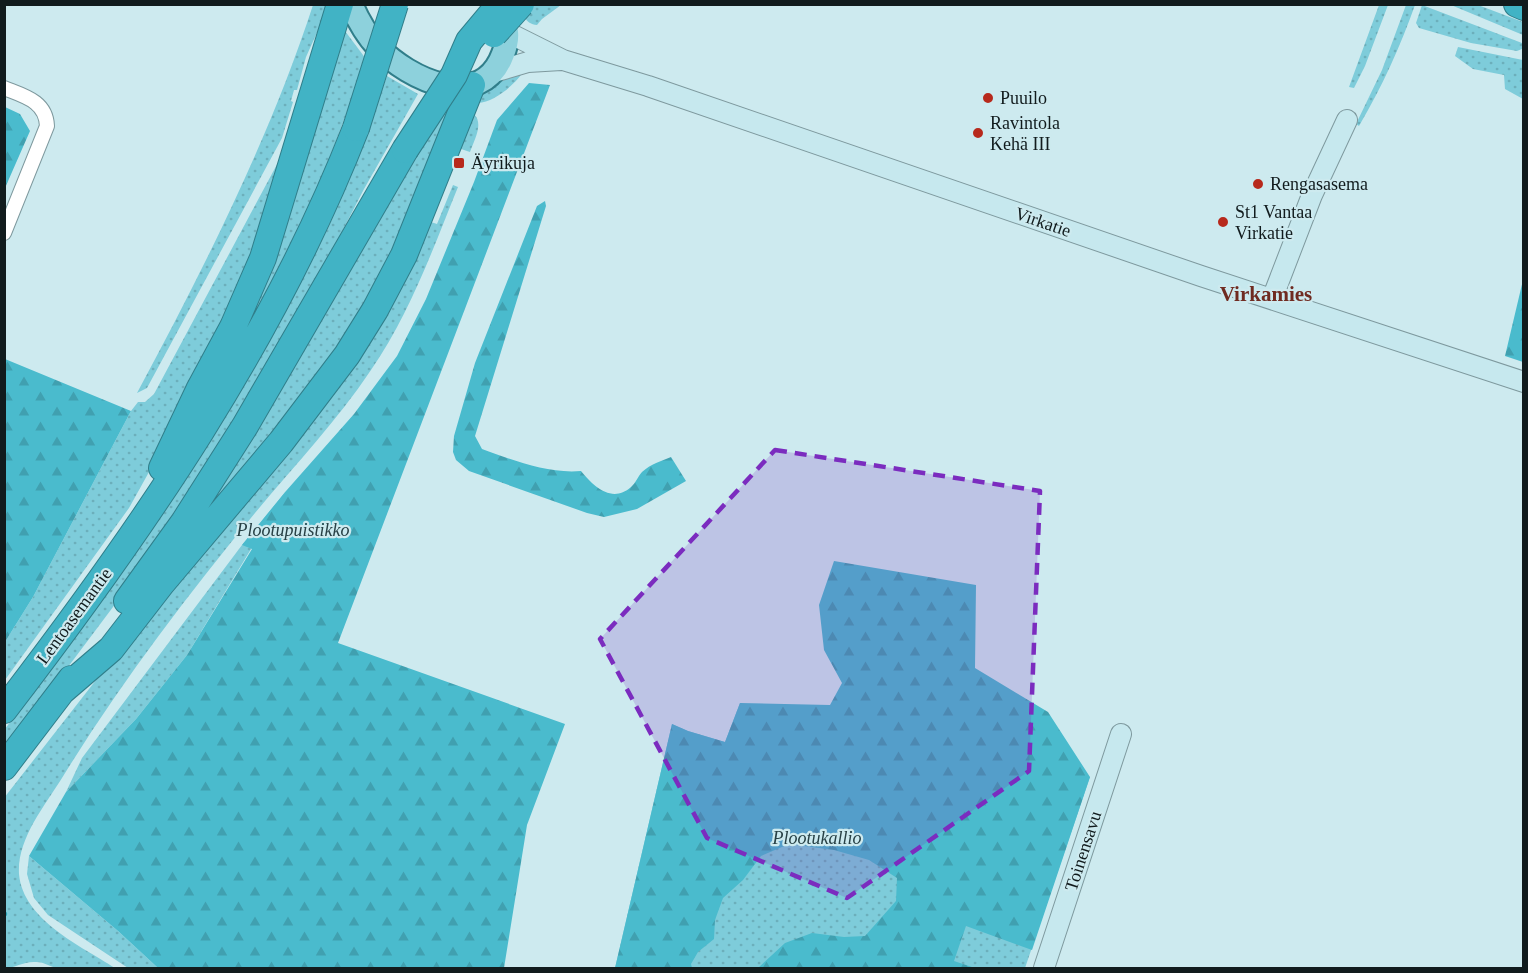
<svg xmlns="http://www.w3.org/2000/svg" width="1528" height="973" viewBox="0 0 1528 973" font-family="Georgia,serif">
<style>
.grass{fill:url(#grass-dots)}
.forest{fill:url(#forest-firs)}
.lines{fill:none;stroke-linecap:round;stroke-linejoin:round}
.stream{stroke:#2ea5b7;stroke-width:4.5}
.street-casing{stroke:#7e999e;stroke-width:16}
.secondary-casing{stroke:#7e999e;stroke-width:22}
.primary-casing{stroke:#307e8a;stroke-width:26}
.highway-casing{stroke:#307e8a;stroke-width:28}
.street{stroke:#fff;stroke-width:14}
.secondary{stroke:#c6e8ee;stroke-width:20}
.primary{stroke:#8dd1dc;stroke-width:22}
.highway{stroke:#41b3c5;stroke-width:26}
.highway-bridge-casing{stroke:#307e8a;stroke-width:28;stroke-linecap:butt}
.highway-bridge{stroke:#41b3c5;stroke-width:26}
.marked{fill:#7b2cbf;fill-opacity:0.2;stroke:#7b2cbf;stroke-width:4.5;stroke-dasharray:12 8;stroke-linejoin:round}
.poi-dot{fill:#b7291c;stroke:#cdeaef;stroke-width:2}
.labels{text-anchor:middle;stroke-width:4.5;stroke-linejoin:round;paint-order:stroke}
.poi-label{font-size:18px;fill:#111b1d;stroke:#cdeaef;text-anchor:start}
.street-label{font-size:18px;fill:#111b1d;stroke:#cdeaef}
.park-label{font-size:18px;font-style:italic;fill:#274045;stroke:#cdeaef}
.quarter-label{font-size:21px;font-weight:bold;fill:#6f2b21;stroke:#cdeaef}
</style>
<defs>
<pattern id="grass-dots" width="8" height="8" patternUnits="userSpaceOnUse" patternTransform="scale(1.5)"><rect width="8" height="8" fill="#7eccda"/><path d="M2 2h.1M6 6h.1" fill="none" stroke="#6cafbb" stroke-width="1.8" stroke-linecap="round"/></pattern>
<pattern id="forest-firs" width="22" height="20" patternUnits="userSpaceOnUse" patternTransform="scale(1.5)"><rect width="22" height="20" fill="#4abbcd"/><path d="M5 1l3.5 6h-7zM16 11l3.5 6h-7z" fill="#40a0b0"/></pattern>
</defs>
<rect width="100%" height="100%" fill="#cdeaef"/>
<path class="grass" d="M 313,5 L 328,5 L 324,17 L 306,57 L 297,90 L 294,90 L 291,101 L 293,102 L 282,138 L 147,388 L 137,393 C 204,268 269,140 313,5 Z
M 518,5 L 561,5 L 542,19 L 537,25 C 525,24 523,14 518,5 Z
M 1379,5 L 1388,5 L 1365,66 L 1354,88 L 1349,87 Z
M 1406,5 L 1415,5 C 1400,47 1382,87 1359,126 L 1356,124 L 1382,70 Z
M 1422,5 L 1522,43 L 1522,49 L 1517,51 L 1471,43 L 1419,28 L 1416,23 Z
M 1451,5 L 1478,5 L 1523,22 L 1523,35 Z
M 345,31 L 366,59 C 341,130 314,202 281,269 C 268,294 255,318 242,343 L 255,298 Z
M 1458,47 L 1523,60 L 1523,99 L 1505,89 L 1504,75 L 1473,69 L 1455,56 Z
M 525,69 C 517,83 495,102 478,103 L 477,96 L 489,84 Z
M 387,76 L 418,94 L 364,189 L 286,340 L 250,400 L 119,599 L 5,751 L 5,729 L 109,587 L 289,303 L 329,226 L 363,143 Z
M 447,104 L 456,106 L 429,184 L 341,351 L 186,541 L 283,387 Z
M 474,114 C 484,124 474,140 470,152 L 461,149 L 463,127 Z
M 289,142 L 269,218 L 202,371 L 149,472 L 129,508 L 5,680 L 5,642 L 33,597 L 131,411 L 138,402 L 145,402 L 154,394 Z
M 453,185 L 458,187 C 433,249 409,315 371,370 C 337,421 294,466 255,513 C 186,597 119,685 62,778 C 44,807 17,839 19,874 C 23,920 81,946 115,968 C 100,968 73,972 58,968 C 50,967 45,962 36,962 C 24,961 15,968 5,968 L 4,798 L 181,571 L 418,249 L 431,222 L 437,224 Z
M 286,491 L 187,655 L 136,719 L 66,792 L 82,758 L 242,545 Z
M 740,703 L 1090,777 L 1025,968 L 615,968 L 672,724 L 688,731 L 725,742 Z
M 29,856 L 118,931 L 158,968 L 128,968 L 48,915 L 34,898 L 27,874 Z"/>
<path class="forest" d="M 529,83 L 550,85 L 338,643 L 565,724 L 527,825 L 504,968 L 158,968 L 118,931 L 29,856 L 66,792 L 136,719 L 187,655 L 252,549 L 242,545 L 286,491 L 354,414 L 397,356 L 426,299 L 474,182 L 497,120 Z
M 5,107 L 20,114 L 30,131 L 5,188 Z
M 545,201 L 546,206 L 475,436 L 482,449 C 512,460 548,474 581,471 C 593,486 612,504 631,487 C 636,483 638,476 642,472 C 651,464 661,461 671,457 L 686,481 L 637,509 L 604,517 L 587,513 L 469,471 L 456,460 L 453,452 L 454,436 L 475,363 L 537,206 Z
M 1523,280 L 1523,362 L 1505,356 Z
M 5,359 L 131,411 L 33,597 L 5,642 Z
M 834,561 L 976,585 L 975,668 L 1048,712 L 1090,777 L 1032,950 L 966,926 L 954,961 L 975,968 L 758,968 L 785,943 L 812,933 L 844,937 L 865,936 L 896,901 L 897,878 L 869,860 L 834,850 L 789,844 L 761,856 L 743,880 L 723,898 L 715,920 L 714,939 L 698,952 L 691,964 L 692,968 L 615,968 L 672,724 L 688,731 L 725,742 L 740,703 L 830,705 L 842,683 L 824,650 L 819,605 Z"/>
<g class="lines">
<path class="stream" d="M 4,914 L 5,914"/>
<defs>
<path id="street" d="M 4,88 C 24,96 46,101 47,126 L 4,233"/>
<path id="secondary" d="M 509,33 L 563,60 L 648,86 L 1201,276 L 1524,382
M 494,72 L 528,62 L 561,60
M 1272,299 L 1312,195 L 1347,120
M 1044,968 L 1121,734"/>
<path id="primary" d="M 351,4 C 358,20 366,35 378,47 C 408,79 481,114 503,54 C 510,37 508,27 499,11"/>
<path id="highway" d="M 1517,4 L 1524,7
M 162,468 L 199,390 L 233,327 L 263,258 L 340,4
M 127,601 L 184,522 L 245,426 L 405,150
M 62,691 L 111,649 L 162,583 L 281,442 L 347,355 L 375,310 L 404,255 L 472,85
M 4,710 C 143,529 273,341 356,128
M 4,767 L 71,679"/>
</defs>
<use href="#street" class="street-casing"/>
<use href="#secondary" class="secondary-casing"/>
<use href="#primary" class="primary-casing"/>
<use href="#highway" class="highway-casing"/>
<use href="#street" class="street"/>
<use href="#secondary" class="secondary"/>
<use href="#primary" class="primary"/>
<use href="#highway" class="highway"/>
<defs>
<path id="highway-bridge" d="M 494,34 L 521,4
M 356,128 L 395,4
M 405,150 L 454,75 L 469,41 L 500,4"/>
</defs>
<use href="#highway-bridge" class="highway-bridge-casing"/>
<use href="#highway-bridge" class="highway-bridge"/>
</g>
<path class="marked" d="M 775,450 L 1040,491 L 1029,771 L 847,898 L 707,838 L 600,639 Z"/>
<g class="poi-dot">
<circle cx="988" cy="98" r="6"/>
<circle cx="978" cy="133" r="6"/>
<rect x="453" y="157" width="12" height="12" rx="3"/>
<circle cx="1258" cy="184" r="6"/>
<circle cx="1223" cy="222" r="6"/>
</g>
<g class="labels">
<g class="poi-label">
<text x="1000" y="104">Puuilo</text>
<text x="990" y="129">Ravintola<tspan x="990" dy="21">Kehä III</tspan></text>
<text x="471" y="169">Äyrikuja</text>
<text x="1270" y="190">Rengasasema</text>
<text x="1235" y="218">St1 Vantaa<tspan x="1235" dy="21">Virkatie</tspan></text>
</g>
<g class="street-label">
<text transform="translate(1043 222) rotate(19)" y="6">Virkatie</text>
<text transform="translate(74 616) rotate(-54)" y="6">Lentoasemantie</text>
<text transform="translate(1083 851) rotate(-72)" y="6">Toinensavu</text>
</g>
<g class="park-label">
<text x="293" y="536">Plootupuistikko</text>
<text x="817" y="844">Plootukallio</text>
</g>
<g class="quarter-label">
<text x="1266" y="301">Virkamies</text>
</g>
</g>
<rect width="1528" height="973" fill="none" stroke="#111b1d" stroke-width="12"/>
</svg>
